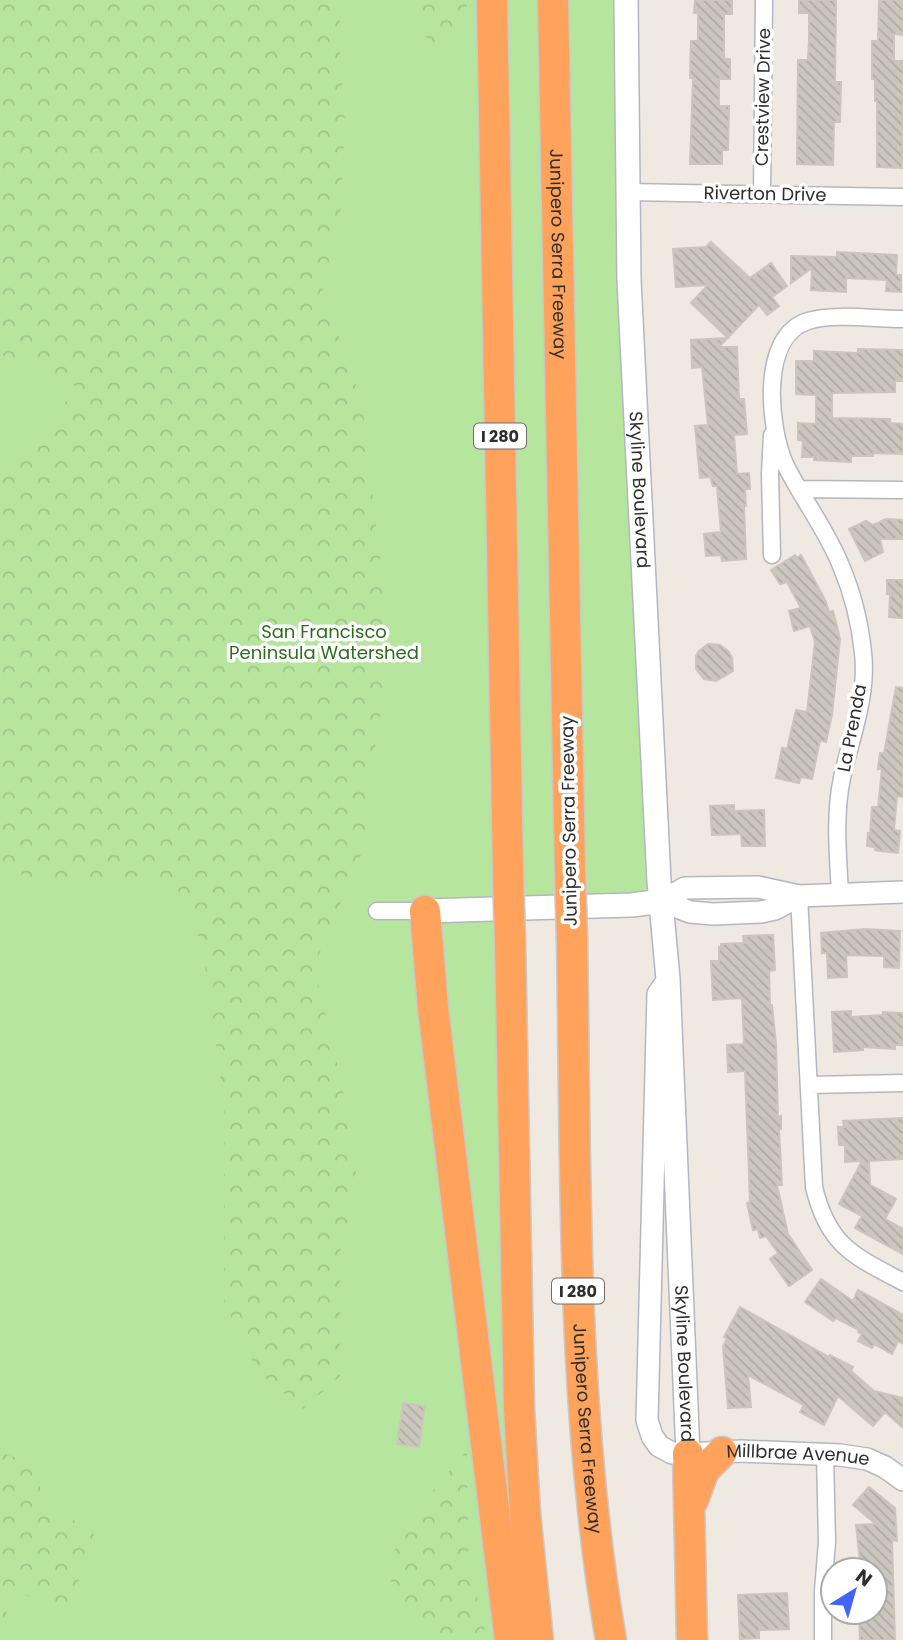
<svg xmlns="http://www.w3.org/2000/svg" width="903" height="1640" viewBox="0 0 903 1640" font-family="Poppins,sans-serif">
<style>
.grass{fill:#b6e59e}
.forest{fill:url(#forest-crowns)}
.building{fill:url(#building-back-hatch);stroke:#cbc5ba;stroke-width:2}
.lines{fill:none;stroke-linecap:round;stroke-linejoin:round}
.minor-casing{stroke:#b4b7c1;stroke-width:19}
.tertiary-casing{stroke:#b4b7c1;stroke-width:24}
.secondary-casing{stroke:#b4b7c1;stroke-width:26}
.motorway-casing{stroke:#c9c9c9;stroke-width:33}
.minor{stroke:#fff;stroke-width:16}
.tertiary{stroke:#fff;stroke-width:21}
.secondary{stroke:#fff;stroke-width:23}
.motorway{stroke:#ffa35c;stroke-width:30}
.motorway-bridge-casing{stroke:#c9c9c9;stroke-width:33;stroke-linecap:butt}
.motorway-bridge{stroke:#ffa35c;stroke-width:30}
.labels{text-anchor:middle;stroke-width:7;stroke-linejoin:round;paint-order:stroke}
.shield{fill:#fff;stroke:#6d6d6d;stroke-width:2}
.shield-label{font-size:16px;font-weight:bold;fill:#2e2e2e}
.street-label{font-size:18px;fill:#2e2e2e;stroke:#fff}
.park-label{font-size:18px;fill:#2c6e1b;stroke:#fff}
</style>
<defs>
<pattern id="forest-crowns" width="20" height="18" patternUnits="userSpaceOnUse" patternTransform="scale(1.75)"><rect width="20" height="18" fill="#b6e59e"/><path d="M2 6a3 3 0 1 1 6 0M12 15a3 3 0 1 1 6 0" fill="none" stroke="#9dc588"/></pattern>
<pattern id="building-back-hatch" width="6" height="6" patternUnits="userSpaceOnUse" patternTransform="scale(1.75)"><rect width="6" height="6" fill="#cbc7bf"/><path d="M-1 5l2 2M0 0l6 6M5-1l2 2" fill="none" stroke="#afaba4"/></pattern>
</defs>
<rect width="100%" height="100%" fill="#efe9e1"/>
<path class="grass" d="M 0,0 L 626,0 L 664,905 L 510,908 L 538,1640 L 0,1640 Z"/>
<path class="forest" d="M 0,0 L 346,0 L 338,28 L 345,121 L 340,219 L 322,287 L 362,402 L 381,567 L 386,682 L 368,787 L 364,848 L 314,966 L 342,1084 L 358,1184 L 340,1252 L 340,1376 L 303,1409 L 257,1371 L 224,1302 L 224,1102 L 202,945 L 174,882 L 56,883 L 0,869 L 0,474 L 7,471 L 78,387 L 0,354 Z
M 414,0 L 468,0 L 462,29 L 435,49 L 416,22 Z
M 467,1450 L 468,1559 L 487,1640 L 427,1640 L 387,1574 L 403,1527 Z
M 0,1452 L 31,1463 L 45,1500 L 99,1538 L 66,1606 L 12,1592 L 0,1635 Z"/>
<path class="building" d="M 695,0 L 732,0 L 732,14 L 724,14 L 724,59 L 730,59 L 730,79 L 719,79 L 719,106 L 729,106 L 728,150 L 722,150 L 722,164 L 690,164 L 693,78 L 690,78 L 691,41 L 698,41 L 698,13 L 694,13 Z
M 799,0 L 836,0 L 835,82 L 841,82 L 840,122 L 834,122 L 833,165 L 797,164 L 798,60 L 808,60 L 809,38 L 809,13 L 799,13 Z
M 879,0 L 903,0 L 903,35 L 894,34 L 894,61 L 903,61 L 902,168 L 877,167 L 877,101 L 875,101 L 875,79 L 872,79 L 872,41 L 878,41 Z
M 711,242 L 750,278 L 771,263 L 787,286 L 772,297 L 779,306 L 767,315 L 759,305 L 719,347 L 737,347 L 739,399 L 744,399 L 747,434 L 734,435 L 737,474 L 749,473 L 750,489 L 745,489 L 746,506 L 744,506 L 746,559 L 722,561 L 721,555 L 706,556 L 704,534 L 721,532 L 717,486 L 713,486 L 710,477 L 700,478 L 695,426 L 708,425 L 702,367 L 692,368 L 691,340 L 728,338 L 691,303 L 708,285 L 676,287 L 673,249 L 706,247 Z
M 837,252 L 897,255 L 896,275 L 901,275 L 901,292 L 886,291 L 887,280 L 846,278 L 846,292 L 811,290 L 812,268 L 791,283 L 791,256 L 837,257 Z
M 858,349 L 903,350 L 903,381 L 895,381 L 895,392 L 832,393 L 832,418 L 890,419 L 890,423 L 903,424 L 903,454 L 873,453 L 873,456 L 851,456 L 851,462 L 814,460 L 814,457 L 802,457 L 803,441 L 798,440 L 798,423 L 816,424 L 816,395 L 796,394 L 796,361 L 814,361 L 814,351 L 858,353 Z
M 886,519 L 903,520 L 903,539 L 880,539 L 883,552 L 865,561 L 849,529 L 866,521 L 873,525 Z
M 795,555 L 797,558 L 801,555 L 826,602 L 829,612 L 833,611 L 840,639 L 832,715 L 826,742 L 820,740 L 812,779 L 801,777 L 799,783 L 776,778 L 782,748 L 787,749 L 796,710 L 807,712 L 815,642 L 810,626 L 794,631 L 789,611 L 801,608 L 787,582 L 780,584 L 771,570 Z
M 887,580 L 903,580 L 903,618 L 889,617 L 890,594 L 887,594 Z
M 708,644 L 720,645 L 729,652 L 732,658 L 733,671 L 716,681 L 704,679 L 696,669 L 696,656 L 699,651 Z
M 896,687 L 903,688 L 903,797 L 897,796 L 894,830 L 900,831 L 898,853 L 880,851 L 875,850 L 875,847 L 867,846 L 868,833 L 870,833 L 872,807 L 878,807 L 882,769 L 878,769 L 880,753 L 884,754 Z
M 734,805 L 734,811 L 764,810 L 765,846 L 742,846 L 741,834 L 712,835 L 710,806 Z
M 865,929 L 900,931 L 899,968 L 884,967 L 884,956 L 846,955 L 847,977 L 828,978 L 827,953 L 822,953 L 821,933 Z
M 773,935 L 775,970 L 769,971 L 770,1005 L 772,1005 L 776,1043 L 778,1117 L 781,1116 L 781,1129 L 779,1129 L 782,1185 L 777,1185 L 788,1234 L 812,1270 L 789,1286 L 770,1259 L 778,1253 L 766,1236 L 760,1238 L 758,1229 L 753,1230 L 747,1203 L 750,1202 L 745,1071 L 728,1072 L 727,1045 L 744,1044 L 742,998 L 713,1000 L 711,961 L 719,961 L 719,947 L 721,947 L 721,944 L 744,943 L 743,936 Z
M 851,1011 L 851,1017 L 883,1015 L 883,1012 L 903,1013 L 903,1045 L 895,1045 L 895,1049 L 863,1047 L 863,1050 L 834,1052 L 832,1012 Z
M 903,1118 L 903,1159 L 869,1161 L 870,1185 L 896,1199 L 885,1219 L 903,1229 L 903,1254 L 855,1228 L 862,1216 L 839,1204 L 862,1161 L 845,1162 L 845,1145 L 839,1145 L 838,1127 L 844,1127 L 843,1121 Z
M 821,1279 L 853,1301 L 858,1290 L 903,1315 L 903,1344 L 898,1341 L 892,1354 L 874,1344 L 872,1348 L 858,1341 L 862,1334 L 858,1332 L 859,1330 L 836,1318 L 833,1321 L 805,1302 Z
M 740,1307 L 829,1357 L 830,1355 L 853,1367 L 851,1371 L 874,1391 L 903,1398 L 903,1428 L 885,1412 L 873,1426 L 838,1396 L 824,1425 L 800,1412 L 804,1405 L 748,1375 L 751,1407 L 728,1408 L 723,1346 L 727,1339 L 724,1337 Z
M 403,1403 L 425,1406 L 419,1447 L 397,1444 Z
M 869,1487 L 895,1508 L 897,1541 L 892,1540 L 895,1640 L 860,1640 L 859,1612 L 875,1612 L 875,1570 L 861,1570 L 856,1525 L 876,1524 L 853,1505 Z
M 787,1593 L 789,1629 L 759,1630 L 759,1638 L 740,1639 L 738,1595 Z"/>
<g class="lines">
<defs>
<path id="minor" d="M 627,192 L 903,197
M 762,194 L 764,0
M 772,435 L 770,474 L 772,555
M 799,489 L 903,490
M 840,894 C 838,855 834,816 842,778 C 851,737 868,695 863,653 C 860,623 853,594 841,566 C 827,530 802,499 785,464 C 769,428 759,336 808,321 C 834,313 875,319 903,319
M 799,896 L 814,1187 C 828,1246 854,1256 903,1282
M 377,911 L 425,911
M 809,1085 L 903,1083
M 823,1640 L 823,1591 L 827,1542 L 825,1454"/>
<g id="tertiary">
<path d="M 662,901 L 685,888 L 758,887 L 799,896 L 903,892"/>
<path d="M 662,901 L 690,912 L 713,914 L 761,912 L 775,909 L 799,896"/>
<path id="s1" d="M 667,981 L 658,994 L 647,1420 L 652,1436 L 659,1446 L 672,1453 L 688,1454 L 741,1451 L 840,1455 L 867,1459 L 885,1467 L 903,1480"/>
</g>
<g id="secondary">
<path id="s2" d="M 626,0 L 629,280 L 659,881 L 668,979 L 688,1454"/>
<path d="M 425,911 L 632,905 L 662,901"/>
</g>
<g id="motorway">
<path d="M 492,0 L 508,872"/>
<path id="s3" d="M 553,0 L 570,871"/>
<path d="M 425,911 L 433,1008 L 510,1640"/>
<path id="s4" d="M 572,939 C 576,1173 571,1409 611,1640"/>
<path d="M 510,941 L 519,1408 L 525,1513 L 538,1640"/>
<path d="M 688,1454 L 692,1640"/>
<path d="M 693,1500 L 704,1470 L 722,1452"/>
</g>
</defs>
<use href="#minor" class="minor-casing"/>
<use href="#tertiary" class="tertiary-casing"/>
<use href="#secondary" class="secondary-casing"/>
<use href="#motorway" class="motorway-casing"/>
<use href="#minor" class="minor"/>
<use href="#tertiary" class="tertiary"/>
<use href="#secondary" class="secondary"/>
<use href="#motorway" class="motorway"/>
<defs>
<path id="motorway-bridge" d="M 570,871 L 572,939
M 508,872 L 510,941"/>
</defs>
<use href="#motorway-bridge" class="motorway-bridge-casing"/>
<use href="#motorway-bridge" class="motorway-bridge"/>
</g>
<g class="labels">
<g class="shield">
<rect x="474" y="423.5" width="52" height="25" rx="5"/>
<rect x="552" y="1278.5" width="52" height="25" rx="5"/>
</g>
<g class="shield-label">
<text x="500" y="442">I 280</text>
<text x="578" y="1297">I 280</text>
</g>
<g class="street-label">
<text transform="translate(763 97) rotate(-89)" y="6">Crestview Drive</text>
<text transform="translate(765 194) rotate(1)" y="6">Riverton Drive</text>
<text dy="6" stroke="none"><textPath href="#s3" startOffset="254">Junipero Serra Freeway</textPath></text>
<text dy="6" stroke="none"><textPath href="#s2" startOffset="490">Skyline Boulevard</textPath></text>
<text transform="translate(852 728) rotate(-79)" y="6">La Prenda</text>
<text transform="translate(569 821) rotate(-91)" y="6">Junipero Serra Freeway</text>
<text dy="6" stroke="none"><textPath href="#s2" startOffset="1365">Skyline Boulevard</textPath></text>
<text dy="6" stroke="none"><textPath href="#s4" startOffset="490">Junipero Serra Freeway</textPath></text>
<text dy="6" stroke="none"><textPath href="#s1" startOffset="612">Millbrae Avenue</textPath></text>
</g>
<g class="park-label">
<text x="324" y="638">San Francisco<tspan x="324" dy="21">Peninsula Watershed</tspan></text>
</g>
</g>
<g transform="translate(854 1591) rotate(37)"><circle r="33" fill="#ffffff" stroke="#ababab" stroke-width="2"/>
<path d="M0-5L12 26L0 18L-12 26Z" fill="#4264fb"/>
<text y="-10" font-size="19" font-weight="bold" text-anchor="middle" fill="#2e2e2e">N</text>
</g>
</svg>
